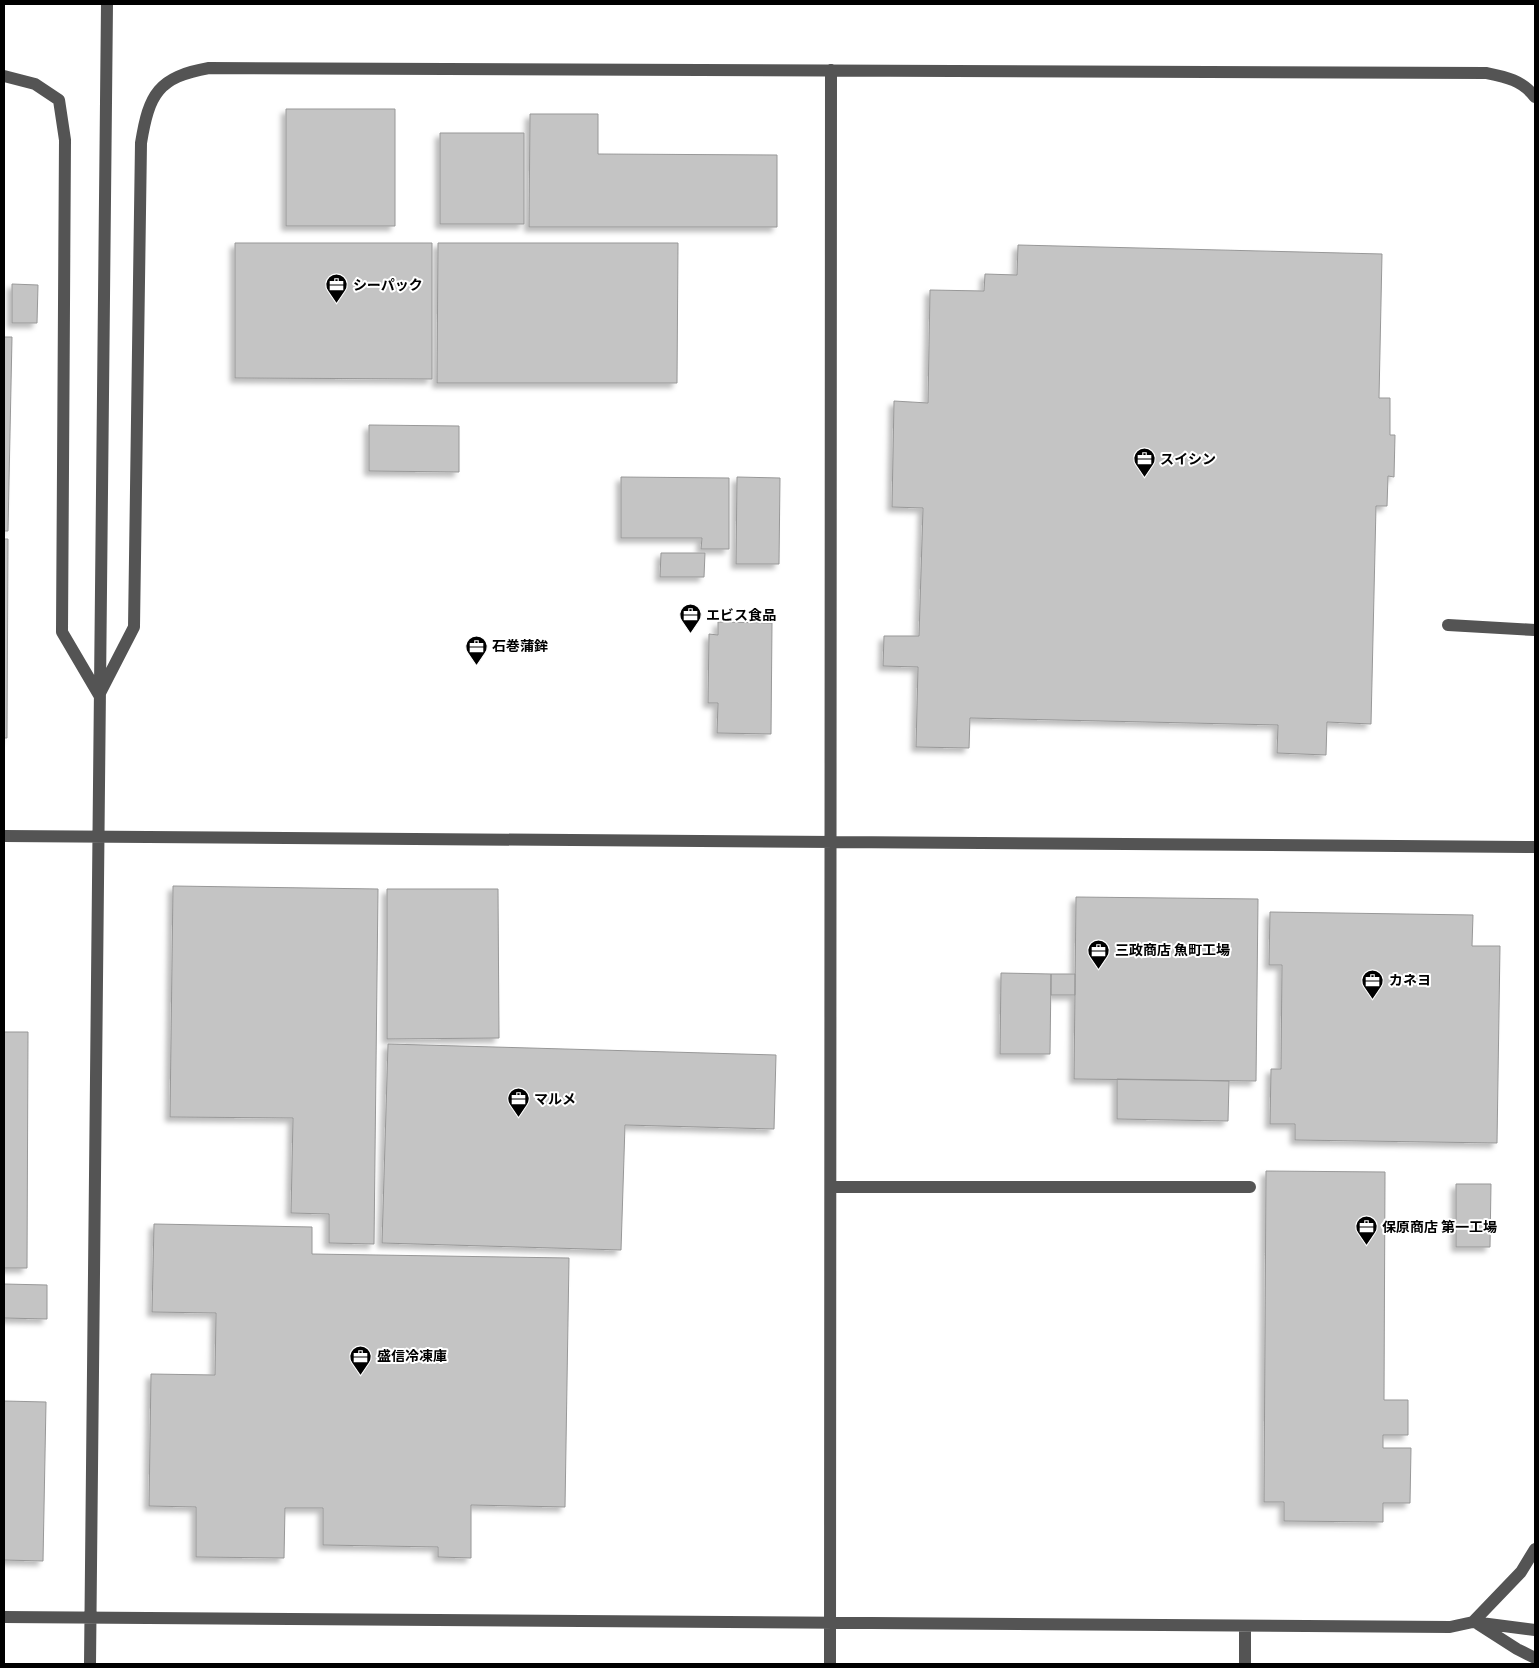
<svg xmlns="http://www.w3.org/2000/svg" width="1539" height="1668" viewBox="0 0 1539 1668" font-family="Signika,'Noto Sans JP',sans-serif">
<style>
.building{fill:#c4c4c4;stroke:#989898;filter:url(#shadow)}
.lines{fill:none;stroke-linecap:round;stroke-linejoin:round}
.minor{stroke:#545454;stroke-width:12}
.labels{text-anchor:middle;stroke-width:4;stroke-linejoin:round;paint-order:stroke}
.poi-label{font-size:14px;font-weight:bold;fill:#000;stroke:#fff;text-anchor:start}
</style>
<defs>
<filter id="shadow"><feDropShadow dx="-4.5" dy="4.5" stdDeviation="2.5" flood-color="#0004"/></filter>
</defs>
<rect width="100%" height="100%" fill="#fff"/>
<path class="building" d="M 286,109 L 395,109 L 395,226 L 286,226 Z
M 530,114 L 598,114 L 598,154 L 777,155 L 777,227 L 529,227 Z
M 440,133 L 524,133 L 524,224 L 440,224 Z
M 235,243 L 432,243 L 432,379 L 235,378 Z
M 438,243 L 678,243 L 677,383 L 437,383 Z
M 1018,245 L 1382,254 L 1379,398 L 1390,398 L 1390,435 L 1395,435 L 1394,477 L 1388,476 L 1387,506 L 1376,506 L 1371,724 L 1327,722 L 1326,755 L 1277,753 L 1278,725 L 970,718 L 969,748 L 916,747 L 918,667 L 883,666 L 884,636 L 919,636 L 923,508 L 892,507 L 894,401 L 928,403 L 930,290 L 984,291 L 985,274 L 1017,275 Z
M 12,284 L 38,285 L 37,323 L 12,323 Z
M 4,337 L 12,337 L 8,531 L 4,531 Z
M 369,425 L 459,426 L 459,472 L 369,471 Z
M 621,477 L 729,478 L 729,549 L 701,549 L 702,538 L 621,538 Z
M 737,477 L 780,478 L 779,564 L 736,564 Z
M 4,539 L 8,539 L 7,738 L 4,738 Z
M 661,553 L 705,553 L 704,577 L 660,577 Z
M 718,622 L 772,623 L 771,734 L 717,733 L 718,703 L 708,703 L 709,634 L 718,635 Z
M 173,886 L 378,889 L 374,1244 L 329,1243 L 329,1214 L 291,1213 L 293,1118 L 170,1117 Z
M 387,889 L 498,889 L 499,1038 L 387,1039 Z
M 1076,897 L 1258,899 L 1256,1081 L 1074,1079 Z
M 1270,912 L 1473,915 L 1472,946 L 1500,946 L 1497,1143 L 1295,1140 L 1295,1124 L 1270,1124 L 1271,1069 L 1281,1069 L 1282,965 L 1269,965 Z
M 1001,973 L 1051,974 L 1050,1054 L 1000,1054 Z
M 1051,974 L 1075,974 L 1075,995 L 1051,995 Z
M 4,1032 L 28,1032 L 27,1268 L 4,1268 Z
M 388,1044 L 776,1055 L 774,1129 L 625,1125 L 621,1250 L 382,1243 Z
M 1117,1079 L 1229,1081 L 1228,1121 L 1117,1119 Z
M 1266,1171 L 1385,1172 L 1384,1400 L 1408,1400 L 1408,1435 L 1383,1435 L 1383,1448 L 1411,1448 L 1410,1503 L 1383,1503 L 1383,1522 L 1284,1521 L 1284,1502 L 1264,1502 Z
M 1456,1184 L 1491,1184 L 1490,1247 L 1456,1247 Z
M 154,1224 L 312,1227 L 312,1254 L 569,1258 L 565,1507 L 471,1505 L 471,1558 L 438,1557 L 438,1547 L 323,1545 L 323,1508 L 285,1508 L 284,1558 L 196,1557 L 196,1507 L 149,1506 L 151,1374 L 215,1375 L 216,1313 L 152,1312 Z
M 4,1284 L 47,1285 L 47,1319 L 4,1318 Z
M 4,1401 L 46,1402 L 43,1561 L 4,1560 Z"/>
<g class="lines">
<path class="minor" d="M 4,76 L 35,84 L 59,100 L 65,140 L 62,632 L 99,695
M 1448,625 L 1535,630
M 99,695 L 134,627 L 141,143 C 149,94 158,77 209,68 L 1486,73 C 1506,77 1522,80 1535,97
M 4,836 L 1535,847
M 831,1187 L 1250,1187
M 4,1617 L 1450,1627 L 1473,1622 L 1535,1630
M 1473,1622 L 1521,1572 L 1535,1549
M 1478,1624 L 1517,1649 L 1535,1658
M 1245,1626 L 1245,1664
M 90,1664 L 107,4
M 830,1664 L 831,70"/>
</g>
<defs>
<symbol id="office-pin" viewBox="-11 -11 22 30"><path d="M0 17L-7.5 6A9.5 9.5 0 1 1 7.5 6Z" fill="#000" stroke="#fff"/><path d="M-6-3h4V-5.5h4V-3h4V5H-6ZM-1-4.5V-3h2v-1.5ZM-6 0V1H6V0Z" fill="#fff"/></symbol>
</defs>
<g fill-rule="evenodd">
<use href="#office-pin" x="324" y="272" width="25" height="34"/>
<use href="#office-pin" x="1132" y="446" width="25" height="34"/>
<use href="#office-pin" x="678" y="602" width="25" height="34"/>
<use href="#office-pin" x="464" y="634" width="25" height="34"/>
<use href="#office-pin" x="1086" y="938" width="25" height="34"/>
<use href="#office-pin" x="1360" y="968" width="25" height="34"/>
<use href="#office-pin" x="506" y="1086" width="25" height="34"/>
<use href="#office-pin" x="1354" y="1214" width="25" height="34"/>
<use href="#office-pin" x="348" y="1344" width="25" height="34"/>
</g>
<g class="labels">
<g class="poi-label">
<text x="353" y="290">シーパック</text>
<text x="1160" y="464">スイシン</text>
<text x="706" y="620">エビス食品</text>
<text x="492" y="651">石巻蒲鉾</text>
<text x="1115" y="955">三政商店 魚町工場</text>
<text x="1389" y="985">カネヨ</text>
<text x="534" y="1104">マルメ</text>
<text x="1382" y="1232">保原商店 第一工場</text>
<text x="377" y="1361">盛信冷凍庫</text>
</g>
</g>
<rect width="1539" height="1668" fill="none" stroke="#000000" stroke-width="10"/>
</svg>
